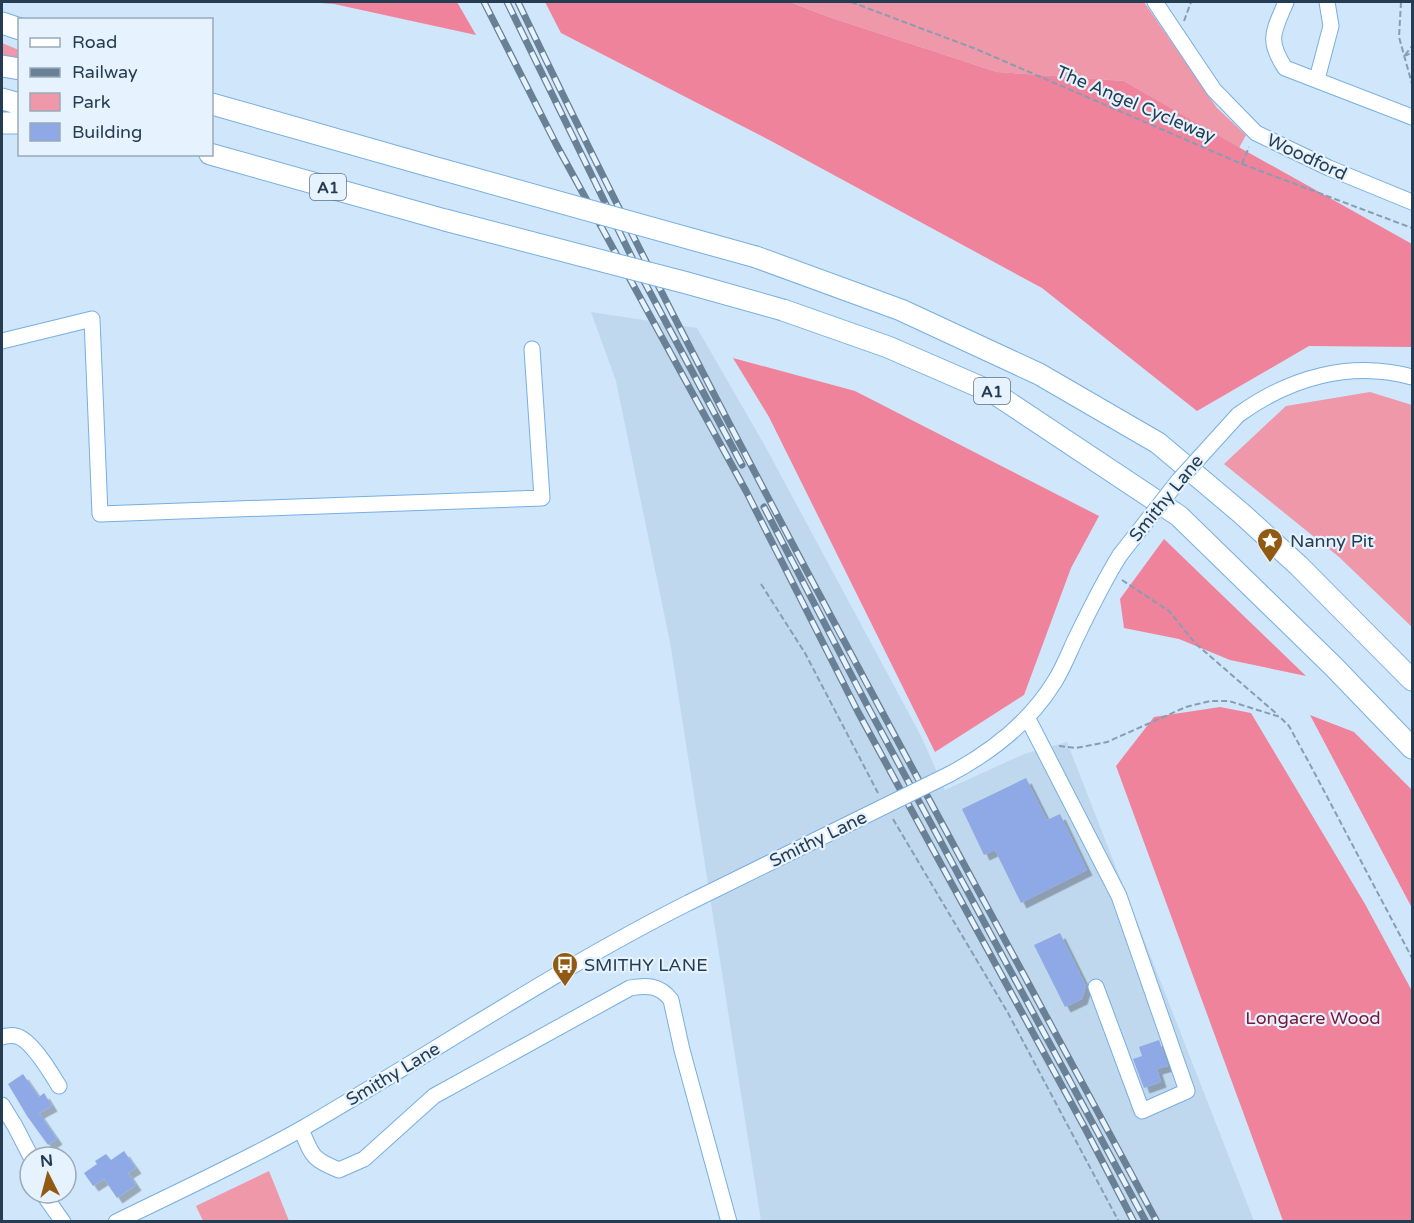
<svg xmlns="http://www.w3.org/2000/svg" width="1414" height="1223" viewBox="0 0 1414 1223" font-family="'Varela Round',sans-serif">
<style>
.built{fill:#bfd8ee}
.green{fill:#ee98a9}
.forest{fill:#ef839b}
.building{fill:#8fa8e6;filter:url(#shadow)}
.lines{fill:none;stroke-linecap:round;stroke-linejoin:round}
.minor-casing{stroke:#77afe2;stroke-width:17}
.highway-casing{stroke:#77afe2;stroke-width:23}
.path{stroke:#869eb3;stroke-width:2;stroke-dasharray:6 3;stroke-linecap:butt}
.minor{stroke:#fff;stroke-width:15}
.highway{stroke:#fff;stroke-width:21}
.rail-casing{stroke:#698095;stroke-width:7}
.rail{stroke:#e6f2fd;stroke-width:4.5;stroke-dasharray:14;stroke-linecap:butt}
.minor-bridge-casing{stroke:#77afe2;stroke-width:17;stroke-linecap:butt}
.highway-bridge-casing{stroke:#77afe2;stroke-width:23;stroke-linecap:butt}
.minor-bridge{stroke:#fff;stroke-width:15}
.highway-bridge{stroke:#fff;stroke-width:21}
.labels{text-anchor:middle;stroke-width:4.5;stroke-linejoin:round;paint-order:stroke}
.shield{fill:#e6f2fd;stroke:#5f7385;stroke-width:1.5}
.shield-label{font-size:16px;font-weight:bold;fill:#253d52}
.street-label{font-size:18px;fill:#253d52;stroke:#e6f2fd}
.poi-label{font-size:18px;fill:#253d52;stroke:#e6f2fd;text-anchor:start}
.park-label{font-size:18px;fill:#781837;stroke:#e6f2fd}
</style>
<defs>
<filter id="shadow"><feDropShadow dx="5.5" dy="5.5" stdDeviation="0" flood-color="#0004"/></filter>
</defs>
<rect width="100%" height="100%" fill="#cfe6fb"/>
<path class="built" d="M 591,312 L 697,328 L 765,446 L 921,736 L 945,790 L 1024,754 L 1067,742 L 1254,1221 L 761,1221 L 670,642 L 616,381 Z"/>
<path class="green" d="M 790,2 L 1144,2 L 1217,108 L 1246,135 L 1239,148 L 1124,81 L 997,72 L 829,17 Z
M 2,43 L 19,50 L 19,59 L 2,55 Z
M 1370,392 L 1412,405 L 1412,627 L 1339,557 L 1224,464 L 1286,406 Z
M 269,1171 L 289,1221 L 203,1221 L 196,1206 Z"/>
<path class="forest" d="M 307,2 L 457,2 L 476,35 L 334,4 Z
M 545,2 L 790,2 L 829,17 L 997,72 L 1124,81 L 1226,140 L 1412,244 L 1412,347 L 1309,346 L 1197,411 L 1042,288 L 773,142 L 561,33 Z
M 733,358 L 855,391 L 1099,516 L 1071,568 L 1024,695 L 935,752 L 769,417 Z
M 1164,539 L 1306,676 L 1230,660 L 1179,639 L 1124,628 L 1120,599 Z
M 1220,707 L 1251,713 L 1365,904 L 1412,991 L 1412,1221 L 1283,1221 L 1116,766 L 1154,717 Z
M 1310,715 L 1354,732 L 1412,790 L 1412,908 Z"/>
<path class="building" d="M 1026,778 L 1047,820 L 1060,814 L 1087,870 L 1021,903 L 995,850 L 984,855 L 962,809 Z
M 1060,933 L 1086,986 L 1082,999 L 1065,1007 L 1034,945 Z
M 1159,1040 L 1168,1066 L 1157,1069 L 1161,1082 L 1144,1088 L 1133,1059 L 1142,1056 L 1139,1047 Z
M 23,1074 L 39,1097 L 44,1093 L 52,1106 L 39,1113 L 57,1139 L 48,1145 L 27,1116 L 8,1084 Z
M 124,1151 L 136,1168 L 128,1173 L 136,1185 L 117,1198 L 104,1179 L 93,1186 L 84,1173 L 97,1164 L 95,1161 L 106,1154 L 111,1160 Z"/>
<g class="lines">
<defs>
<path id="minor" d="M 1155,2 L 1214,90 L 1256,133 L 1329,168 L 1412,202
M 1286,2 C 1274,31 1266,39 1285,68 L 1412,117
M 1317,79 L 1331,26 L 1327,2
M 2,341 L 92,319 L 100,514 L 542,498 L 532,349
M 1238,415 C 1289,378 1350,360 1412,377
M 1027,717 L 1119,896 L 1187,1091 L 1142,1111 L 1096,987
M 950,774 C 993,751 1030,722 1055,681 C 1063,668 1069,653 1075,640 C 1089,611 1103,582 1120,555
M 2,1037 C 6,1036 11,1035 16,1036 C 31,1039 51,1073 59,1086
M 2,1105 L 15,1126 L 31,1157
M 301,1129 C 312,1155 311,1159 339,1170 L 364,1159 L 434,1096 L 630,988 C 647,985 660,985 671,1000 L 682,1050 L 729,1222
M 44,1195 L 63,1222
M 116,1222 C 179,1191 243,1162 303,1128 C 432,1053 555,970 688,903"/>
<path id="highway" d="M 2,23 L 20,29
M 2,66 L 20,69
M 2,99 L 20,104
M 212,104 L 426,165
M 2,123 L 20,123
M 210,154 L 445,220
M 756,257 L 901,310 L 1039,374 L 1158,443 L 1241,513 L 1299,566 L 1412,680
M 783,310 L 888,347 L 994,393 L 1179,516 L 1333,666 L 1412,748"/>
</defs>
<use href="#minor" class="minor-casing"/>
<use href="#highway" class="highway-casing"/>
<path class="path" d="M 851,2 L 976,49 L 1242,164 L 1412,228
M 1401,2 L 1399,37 L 1412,84
M 1184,21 L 1191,2
M 1405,55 L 1412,46
M 1404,56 L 1412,53
M 1242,164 L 1249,147
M 1122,580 L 1169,611 L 1196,644 L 1278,715
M 761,584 L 805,653 L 878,793
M 1059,746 L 1076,748 L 1107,742 L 1186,707 L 1210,701 L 1229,701 L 1280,717 L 1289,726 L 1313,770 L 1412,958
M 893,819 L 1008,1013 L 1119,1222"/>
<use href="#minor" class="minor"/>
<use href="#highway" class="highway"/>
<defs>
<path id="rail" d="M 484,2 L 556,144 L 746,491 L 858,712 L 1086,1130 L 1134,1222
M 507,2 L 637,268 L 742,465
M 518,2 C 716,416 940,817 1157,1222
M 764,507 L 868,707 L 1146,1222"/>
</defs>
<use href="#rail" class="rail-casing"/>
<use href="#rail" class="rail"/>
<defs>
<path id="minor-bridge" d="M 1120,555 L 1179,480 L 1238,415
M 688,903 L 950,774"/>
<path id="highway-bridge" d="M 426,165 L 756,257
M 445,220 L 687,283 L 783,310"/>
</defs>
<use href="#minor-bridge" class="minor-bridge-casing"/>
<use href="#highway-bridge" class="highway-bridge-casing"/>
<use href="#minor-bridge" class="minor-bridge"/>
<use href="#highway-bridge" class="highway-bridge"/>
</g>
<defs>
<symbol id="sight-pin" viewBox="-11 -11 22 30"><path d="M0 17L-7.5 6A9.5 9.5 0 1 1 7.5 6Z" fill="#915a12" stroke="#e6f2fd"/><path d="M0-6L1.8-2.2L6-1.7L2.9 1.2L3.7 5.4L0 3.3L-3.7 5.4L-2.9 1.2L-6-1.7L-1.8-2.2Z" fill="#fff"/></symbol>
<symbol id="bus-pin" viewBox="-11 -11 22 30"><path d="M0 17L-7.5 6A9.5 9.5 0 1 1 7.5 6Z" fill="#915a12" stroke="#e6f2fd"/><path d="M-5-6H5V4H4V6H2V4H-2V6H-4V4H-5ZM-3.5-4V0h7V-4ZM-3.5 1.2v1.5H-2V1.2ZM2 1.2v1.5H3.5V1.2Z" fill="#fff"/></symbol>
</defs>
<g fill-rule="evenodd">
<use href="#sight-pin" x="1255" y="526" width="30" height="40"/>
<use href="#bus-pin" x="550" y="950" width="30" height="40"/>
</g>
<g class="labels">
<g class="shield">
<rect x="310" y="174" width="36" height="26" rx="4.5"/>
<rect x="974" y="378" width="36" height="26" rx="4.5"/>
</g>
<g class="shield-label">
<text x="328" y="193">A1</text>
<text x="992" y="397">A1</text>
</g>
<g class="street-label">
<text transform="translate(1136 104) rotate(23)" y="6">The Angel Cycleway</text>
<text transform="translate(1307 157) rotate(25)" y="6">Woodford</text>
<text transform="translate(1166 498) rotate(-51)" y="6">Smithy Lane</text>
<text transform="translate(818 839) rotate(-26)" y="6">Smithy Lane</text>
<text transform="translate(393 1074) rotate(-31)" y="6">Smithy Lane</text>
</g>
<g class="poi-label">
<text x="1290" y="547">Nanny Pit</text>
<text x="584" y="971">SMITHY LANE</text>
</g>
<g class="park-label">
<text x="1313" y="1024">Longacre Wood</text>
</g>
</g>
<rect width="1414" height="1223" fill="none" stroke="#253d52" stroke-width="6"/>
<rect x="18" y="18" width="195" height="138" fill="#e6f2fd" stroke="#99aab9" stroke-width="1.5"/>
<rect x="30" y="38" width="30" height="9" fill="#ffffff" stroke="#99aab9" stroke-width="1.5"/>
<text x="72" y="48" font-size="18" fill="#253d52">Road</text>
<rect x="30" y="68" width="30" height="9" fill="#698095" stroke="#99aab9" stroke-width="1.5"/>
<text x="72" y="78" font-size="18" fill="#253d52">Railway</text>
<rect x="30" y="93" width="30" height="18" fill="#ee98a9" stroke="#99aab9" stroke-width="1.5"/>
<text x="72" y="108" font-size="18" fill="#253d52">Park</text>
<rect x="30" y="123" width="30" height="18" fill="#8fa8e6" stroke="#99aab9" stroke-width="1.5"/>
<text x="72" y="138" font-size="18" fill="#253d52">Building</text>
<g transform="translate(48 1175) rotate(354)"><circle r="28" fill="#e6f2fd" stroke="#99aab9" stroke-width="1.5"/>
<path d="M0-4.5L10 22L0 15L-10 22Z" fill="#915a12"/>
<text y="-9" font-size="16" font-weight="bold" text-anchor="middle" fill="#253d52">N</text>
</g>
</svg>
